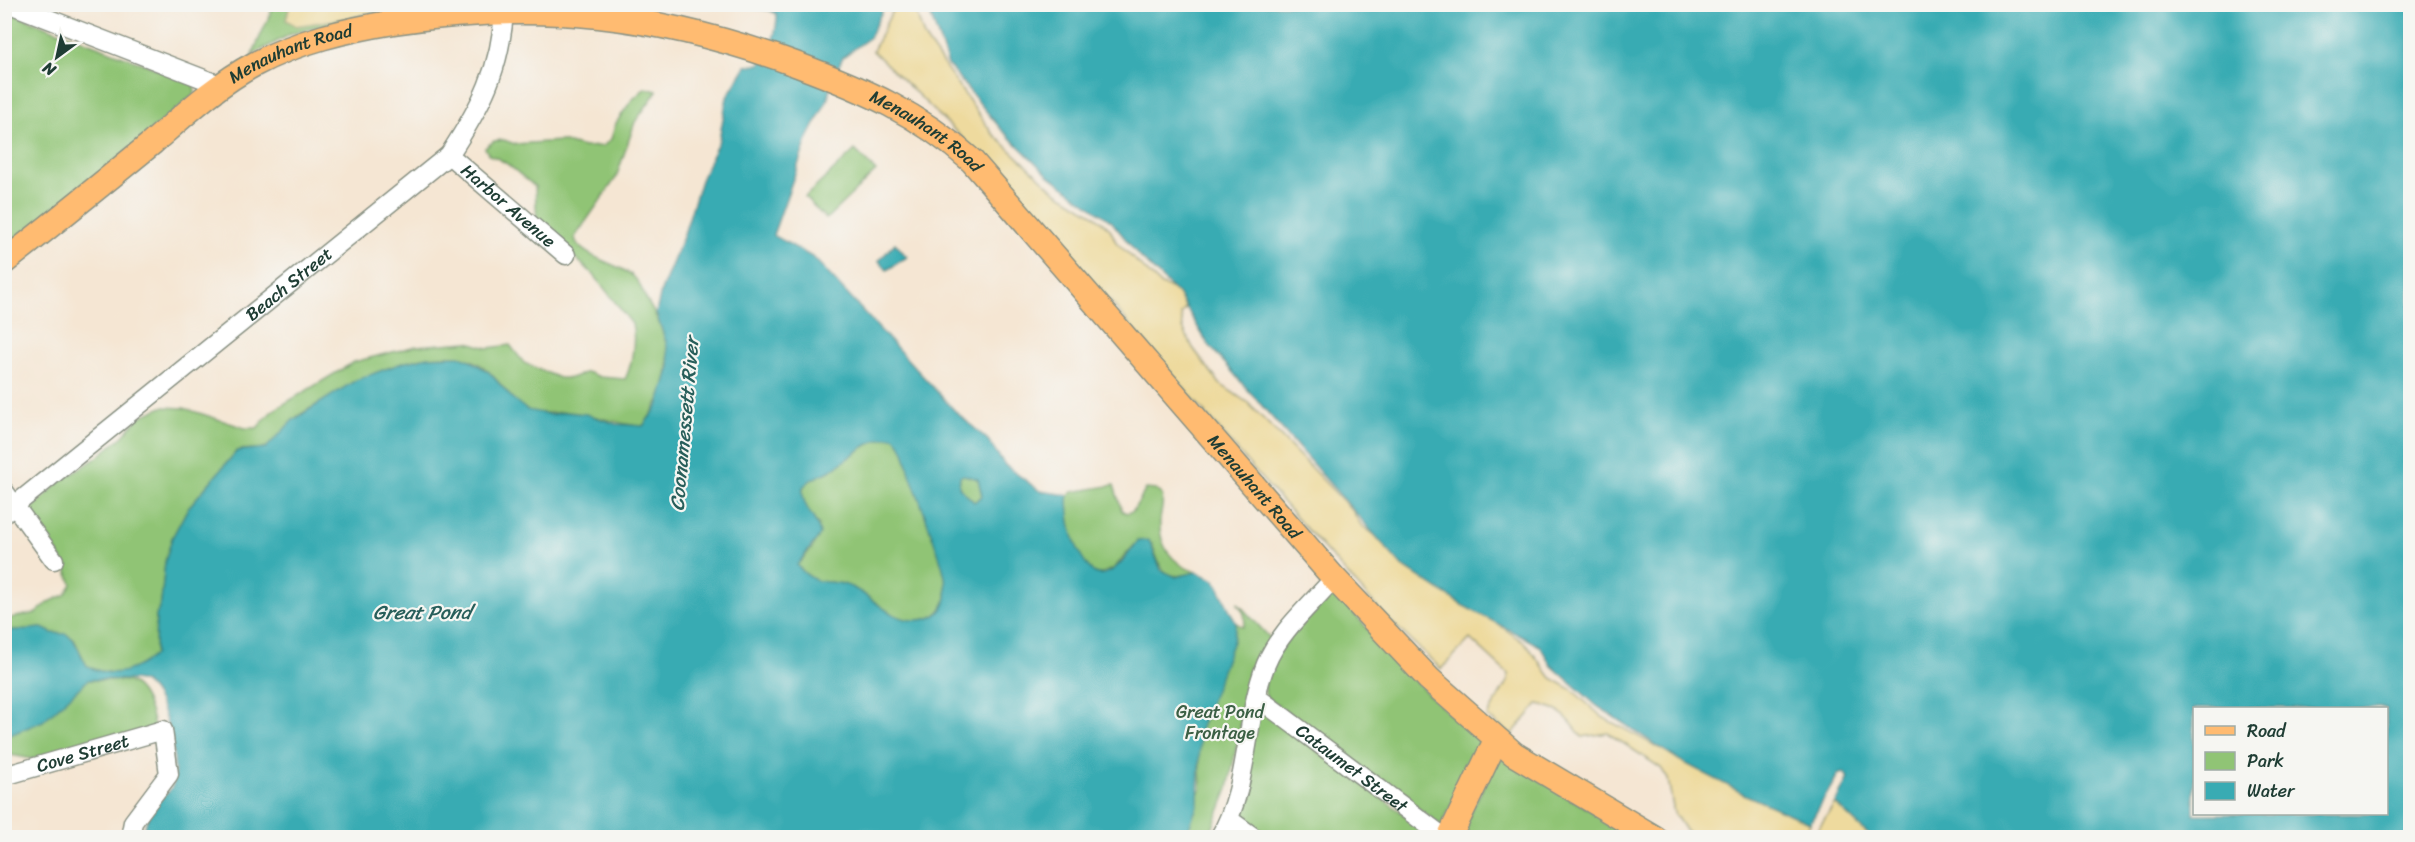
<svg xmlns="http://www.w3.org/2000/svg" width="2415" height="842" viewBox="0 0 2415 842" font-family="Sriracha,sans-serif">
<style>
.green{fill:#90c475;stroke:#588054;stroke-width:1.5}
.sand{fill:#eeda9e;stroke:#868c69;stroke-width:1.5}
.water{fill:#39abb3;stroke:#2c7474;stroke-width:1.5;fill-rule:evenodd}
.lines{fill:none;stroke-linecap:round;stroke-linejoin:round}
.minor-casing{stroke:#8a9284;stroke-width:21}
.major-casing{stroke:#8a9284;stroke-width:27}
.minor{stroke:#fff;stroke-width:18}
.major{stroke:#ffbb71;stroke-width:24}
.labels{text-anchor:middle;stroke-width:4.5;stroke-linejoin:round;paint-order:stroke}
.street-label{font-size:18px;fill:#1f3d34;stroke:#f6f6f2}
.park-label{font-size:18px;fill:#3b5f44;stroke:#f6f6f2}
.water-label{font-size:20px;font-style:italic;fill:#275e5a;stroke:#f6f6f2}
</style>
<rect width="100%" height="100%" fill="#f6f6f2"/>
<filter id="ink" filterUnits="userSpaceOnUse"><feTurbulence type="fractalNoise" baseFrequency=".0167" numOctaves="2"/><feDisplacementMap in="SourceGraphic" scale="12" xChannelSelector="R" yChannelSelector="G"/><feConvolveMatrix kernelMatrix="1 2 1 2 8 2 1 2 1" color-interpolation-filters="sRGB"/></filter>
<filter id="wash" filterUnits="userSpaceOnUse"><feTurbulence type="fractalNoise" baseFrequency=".008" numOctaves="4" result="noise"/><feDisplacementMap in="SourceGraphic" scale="24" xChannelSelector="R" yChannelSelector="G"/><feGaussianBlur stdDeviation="1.35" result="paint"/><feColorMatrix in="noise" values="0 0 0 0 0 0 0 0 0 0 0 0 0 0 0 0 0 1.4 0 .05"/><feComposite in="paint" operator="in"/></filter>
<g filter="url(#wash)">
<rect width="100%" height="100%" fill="#f5e6d3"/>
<path class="green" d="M 274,5 L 399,5 L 291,34 L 252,55 Z
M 16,15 L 194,83 L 195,94 L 5,253 L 5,18 Z
M 645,88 L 657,91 L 635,122 L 616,178 L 575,237 C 576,256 620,264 633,276 C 641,283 643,295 649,304 C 677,349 674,385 643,426 C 616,425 593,413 567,412 C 556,412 532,416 522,408 C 503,392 489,361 461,357 C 420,350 361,376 328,398 C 317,405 303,411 293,420 C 285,428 278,439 268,446 C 259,452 247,447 237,451 L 188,508 L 172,538 L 165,562 L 161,603 L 156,616 L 155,654 C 135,672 112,679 87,666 L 74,639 L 66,634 L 52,633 L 42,628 L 5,631 L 5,619 L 36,613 L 49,602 L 65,595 L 72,584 L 62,559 L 31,514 L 31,509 L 61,481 L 95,459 L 123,436 L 139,417 L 162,407 L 184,408 L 245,428 L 257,428 L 272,411 L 354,362 L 416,346 L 468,342 L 488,348 L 510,345 L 524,363 L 559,378 L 571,378 L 587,372 L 600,377 L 625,379 C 632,366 636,338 632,324 L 594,275 L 537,223 L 535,186 C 518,175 509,161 489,155 L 485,148 L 494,141 L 504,140 L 515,144 L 561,141 L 584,147 L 603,146 L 611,139 L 616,123 L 631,101 Z
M 855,150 L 876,171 L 826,219 L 805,197 Z
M 894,437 C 908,449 906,466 913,482 C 919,498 925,514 930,530 C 938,555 969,617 917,620 C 890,621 875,598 853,588 C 828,575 820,592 797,565 L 813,547 L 819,525 C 808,514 801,502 803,487 C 811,477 821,476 831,470 C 852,457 868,438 894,437 Z
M 964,475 L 978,479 L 982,496 L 974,502 L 959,487 L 960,476 Z
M 1114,485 L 1122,511 L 1127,513 L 1133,511 L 1146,489 L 1156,490 L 1162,495 C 1164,504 1161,511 1160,520 C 1158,545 1172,564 1196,572 C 1164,583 1161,570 1152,544 L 1138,541 L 1113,569 L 1097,575 C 1073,559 1068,521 1068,495 L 1072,492 Z
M 1333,591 L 1428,694 L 1480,741 L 1442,826 L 1266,697 C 1255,663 1312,614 1333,591 Z
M 1237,602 L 1271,639 L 1249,685 L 1228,789 L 1209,837 L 1176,838 L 1201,788 L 1198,728 L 1233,641 L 1236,623 L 1243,627 C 1248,617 1242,610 1237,602 Z
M 88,680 C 94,680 122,680 127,681 C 146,688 153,717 155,734 L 32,759 L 5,754 L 5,737 L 42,721 Z
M 1266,713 L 1435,837 L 1265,837 L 1236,816 L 1257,719 Z
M 1505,759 L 1627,832 L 1626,838 L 1458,838 L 1496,761 Z"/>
<path class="sand" d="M 290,4 L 399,4 L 399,5 L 355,17 L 296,26 L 286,20 Z
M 895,5 L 914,5 L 924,37 L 992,133 L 1055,191 L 1094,215 L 1110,229 L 1116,242 L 1161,285 L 1189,294 L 1192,300 L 1181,314 L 1183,328 L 1193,348 L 1220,384 L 1248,403 L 1352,510 L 1361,525 L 1527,645 L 1551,678 L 1571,689 L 1602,717 L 1746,795 L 1810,823 L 1805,837 L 1695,837 L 1685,830 L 1674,813 L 1668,779 L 1661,768 L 1608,733 L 1582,737 C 1569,719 1562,709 1538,704 L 1512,734 L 1487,717 L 1508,680 L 1508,674 L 1470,639 L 1441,669 L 1383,614 L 1260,477 L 1010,184 L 873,51 Z
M 1835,803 L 1871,837 L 1812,838 Z"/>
<path class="water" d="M 723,5 L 885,5 L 869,38 L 843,57 L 831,82 L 828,99 L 807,140 L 773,235 L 814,258 L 956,412 L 988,440 L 1005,465 L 1040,491 L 1068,495 C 1068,523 1073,551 1093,572 C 1110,583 1129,553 1138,541 L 1149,540 L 1161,570 L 1176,577 L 1196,572 L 1215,580 L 1236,623 L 1233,641 L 1200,730 L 1198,804 L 1185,837 L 142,837 C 145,827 148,812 155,803 C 161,795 170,795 173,784 C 179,762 165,693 143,682 C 137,679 97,679 88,680 L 43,721 L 5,737 L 5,631 L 42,628 L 52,633 L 66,634 L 73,639 L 87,666 C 112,679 135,672 155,654 L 156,616 L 161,603 L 165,562 L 172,538 L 188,508 L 237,451 L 266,448 L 293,420 L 356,380 L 402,363 L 428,357 L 460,356 L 468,359 L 489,372 L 512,398 L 527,410 L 552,415 L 565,412 L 586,414 L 616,424 L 643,426 L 658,406 L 670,367 L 666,342 L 656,313 L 661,291 L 683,237 L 701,180 L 719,140 L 727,97 L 746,66 L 760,64 C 771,49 777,33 777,14 L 769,10 ZM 894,437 C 908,449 906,466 913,482 C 919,498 925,514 930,530 C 938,555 969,618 917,620 C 890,621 875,598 853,588 C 828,575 820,592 797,565 L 820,535 C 818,517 800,508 803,487 C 811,477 821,476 831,470 C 852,457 868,438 894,437 ZM 964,475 L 978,479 L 982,496 L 974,502 L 959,487 L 960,476 Z
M 927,5 L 2410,5 L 2410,837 L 1871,837 L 1835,803 L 1848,778 L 1844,772 L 1839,773 L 1810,823 L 1746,795 L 1679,760 L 1597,706 L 1551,665 L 1540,646 L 1462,605 L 1401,565 L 1208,344 L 1178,294 L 1139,256 L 1112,222 L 1048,175 L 1001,129 L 948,65 ZM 2194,708 L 2386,708 L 2386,814 L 2194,814 Z
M 895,243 L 907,257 L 887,270 L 879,261 Z"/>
</g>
<g filter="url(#ink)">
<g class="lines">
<defs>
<g id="minor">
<path d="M 10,4 L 222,86"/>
<path id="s1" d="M 449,155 L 566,255"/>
<path d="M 4,491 L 54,560"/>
<path id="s2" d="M 4,514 L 449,155 C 481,106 501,69 504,10"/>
<path id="s3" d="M 1258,698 L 1445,838"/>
<path id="s4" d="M 4,776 L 163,730 L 169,774 L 133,822 L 130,838"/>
<path d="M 1230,820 L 1255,838"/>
<path d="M 1219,838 C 1250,787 1244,719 1266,664 C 1280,630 1311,605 1334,578"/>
</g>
<g id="major">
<path id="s5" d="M 4,262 C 54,223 103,183 152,143 C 184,115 217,84 255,64 C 298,41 347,30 394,22 C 540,0 660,14 798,65 C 865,90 918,113 972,161 L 1334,578 L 1429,679 L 1514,754 L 1655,838"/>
<path d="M 1449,838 L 1496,740"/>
</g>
</defs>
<use href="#minor" class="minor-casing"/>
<use href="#major" class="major-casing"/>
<use href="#minor" class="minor"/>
<use href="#major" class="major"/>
</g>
</g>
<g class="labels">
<g class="street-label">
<text dy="6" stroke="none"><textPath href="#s5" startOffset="357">Menauhant Road</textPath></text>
<text dy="6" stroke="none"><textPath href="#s5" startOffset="1022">Menauhant Road</textPath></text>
<text dy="6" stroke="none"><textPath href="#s1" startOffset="78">Harbor Avenue</textPath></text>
<text dy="6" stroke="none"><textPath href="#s2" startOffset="366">Beach Street</textPath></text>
<text dy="6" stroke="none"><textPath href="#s5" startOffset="1508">Menauhant Road</textPath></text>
<text dy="6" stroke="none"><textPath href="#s4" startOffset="82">Cove Street</textPath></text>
<text dy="6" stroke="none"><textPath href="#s3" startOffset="117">Cataumet Street</textPath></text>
</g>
<g class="park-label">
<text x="1220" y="718">Great Pond<tspan x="1220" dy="21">Frontage</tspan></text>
</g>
<g class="water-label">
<text transform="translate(684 424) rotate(-85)" y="7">Coonamessett River</text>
<text x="422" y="619">Great Pond</text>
</g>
</g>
<rect width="2415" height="842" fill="none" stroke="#f6f6f2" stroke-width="24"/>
<rect x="2193" y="707" width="195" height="108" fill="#f6f6f2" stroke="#a0aca6" stroke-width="1.5"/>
<rect x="2205" y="726" width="30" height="9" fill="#ffbb71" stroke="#a0aca6" stroke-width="1.5"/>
<text x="2247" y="737" font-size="18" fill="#1f3d34">Road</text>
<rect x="2205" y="752" width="30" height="18" fill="#90c475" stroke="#a0aca6" stroke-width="1.5"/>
<text x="2247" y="767" font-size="18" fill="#1f3d34">Park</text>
<rect x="2205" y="782" width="30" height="18" fill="#39abb3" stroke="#a0aca6" stroke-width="1.5"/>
<text x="2247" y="797" font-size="18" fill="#1f3d34">Water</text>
<g transform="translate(57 57) rotate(213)" stroke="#f6f6f2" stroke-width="4.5" paint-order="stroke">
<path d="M0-4.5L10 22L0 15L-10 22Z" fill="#1f3d34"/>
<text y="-9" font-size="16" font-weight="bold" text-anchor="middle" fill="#1f3d34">N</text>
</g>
</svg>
